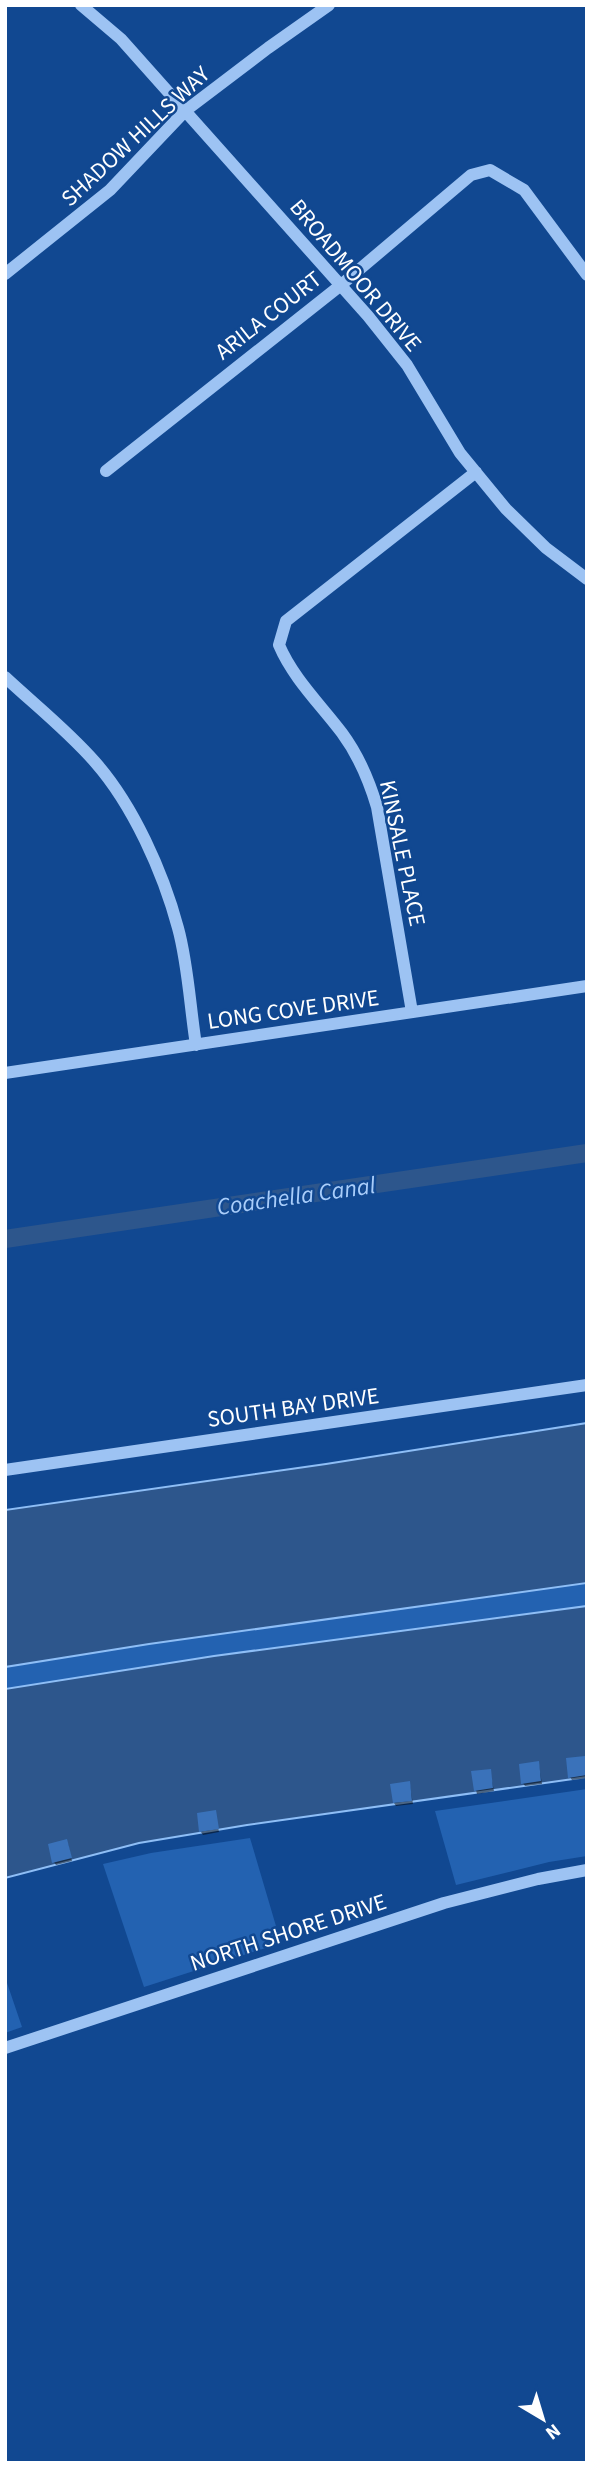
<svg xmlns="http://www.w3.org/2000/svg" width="592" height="2468" viewBox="0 0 592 2468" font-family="'Source Sans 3',sans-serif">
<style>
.green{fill:#2362b1}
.water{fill:#2d568c;stroke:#8ebef6;stroke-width:2}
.shadow{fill:#0007}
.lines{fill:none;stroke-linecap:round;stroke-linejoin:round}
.canal{stroke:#2d568c;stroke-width:18}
.building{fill:#3a72ba}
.minor{stroke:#9dc3f3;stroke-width:12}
.labels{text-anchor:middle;stroke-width:5;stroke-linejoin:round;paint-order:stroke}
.street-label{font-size:23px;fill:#fff;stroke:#114891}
.water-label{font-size:24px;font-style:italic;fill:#a9cdfa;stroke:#114891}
</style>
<rect width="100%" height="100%" fill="#114891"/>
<path class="green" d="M 587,1583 L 587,1606 L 214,1656 L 5,1689 L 5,1667 L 149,1644 Z
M 587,1789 L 587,1856 L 549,1862 L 456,1885 L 435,1811 Z
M 250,1838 L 281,1943 L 144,1987 L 103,1864 L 151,1853 Z
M 5,1977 L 22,2027 L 5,2033 Z"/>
<path class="water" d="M 587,1423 L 587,1583 L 149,1644 L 5,1667 L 5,1510 L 326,1464 Z
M 587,1606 L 587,1777 L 247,1825 L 139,1843 L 5,1878 L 5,1689 L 214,1656 Z"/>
<path class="shadow" d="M 584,1757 L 587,1778 L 572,1780 L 570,1777 Z
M 539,1766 L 542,1784 L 525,1786 L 523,1783 Z
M 490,1771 L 494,1791 L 477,1794 L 476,1790 Z
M 410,1786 L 413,1804 L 396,1806 L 394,1803 Z
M 215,1812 L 219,1832 L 203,1835 L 201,1832 Z
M 68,1844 L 72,1861 L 56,1865 L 54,1862 Z"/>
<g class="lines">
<path class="canal" d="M 5,1239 L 587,1153"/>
</g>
<path class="building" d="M 585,1756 L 587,1775 L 568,1778 L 566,1758 Z
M 539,1761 L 541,1781 L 521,1784 L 519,1764 Z
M 491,1769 L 493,1788 L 474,1791 L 471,1771 Z
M 410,1781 L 412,1801 L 393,1803 L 390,1784 Z
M 216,1810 L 219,1829 L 199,1832 L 197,1813 Z
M 67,1839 L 72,1858 L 52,1863 L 48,1844 Z"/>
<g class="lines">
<path class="minor" d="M 81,5 L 121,39 L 368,316 L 407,365 L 460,453 L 506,509 L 546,548 L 587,579
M 5,274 L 110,190 L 185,111 L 268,48 L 329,5
M 106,471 L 341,285 L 471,175 L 490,170 L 524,190 L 587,275
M 5,677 C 35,705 68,731 95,762 C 133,805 163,872 178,928 C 188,964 190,1007 196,1045
M 412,1012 L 377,807 C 369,780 359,756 342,733 C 320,704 293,678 279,645 L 286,621 L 476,472
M 5,1073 L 587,986
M 5,1470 L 587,1385
M 5,2048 L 444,1903 L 538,1879 L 587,1870"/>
</g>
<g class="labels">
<g class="street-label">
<text transform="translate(135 136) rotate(-43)" y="8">SHADOW HILLS WAY</text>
<text transform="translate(356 275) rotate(50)" y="8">BROADMOOR DRIVE</text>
<text transform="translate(268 315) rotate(-38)" y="8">ARILA COURT</text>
<text transform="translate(403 853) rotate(78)" y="8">KINSALE PLACE</text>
<text transform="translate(293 1009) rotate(-8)" y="8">LONG COVE DRIVE</text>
<text transform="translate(293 1407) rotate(-8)" y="8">SOUTH BAY DRIVE</text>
<text transform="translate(288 1932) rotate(-18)" y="8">NORTH SHORE DRIVE</text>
</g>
<g class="water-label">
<text transform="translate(296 1196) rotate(-8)" y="8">Coachella Canal</text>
</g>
</g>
<rect width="592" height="2468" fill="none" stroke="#ffffff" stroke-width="14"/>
<g transform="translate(543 2419) rotate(142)" stroke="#114891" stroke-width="5" paint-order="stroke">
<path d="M0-5L12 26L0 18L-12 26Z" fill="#ffffff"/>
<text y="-10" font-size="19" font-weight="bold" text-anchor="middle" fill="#ffffff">N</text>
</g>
</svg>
